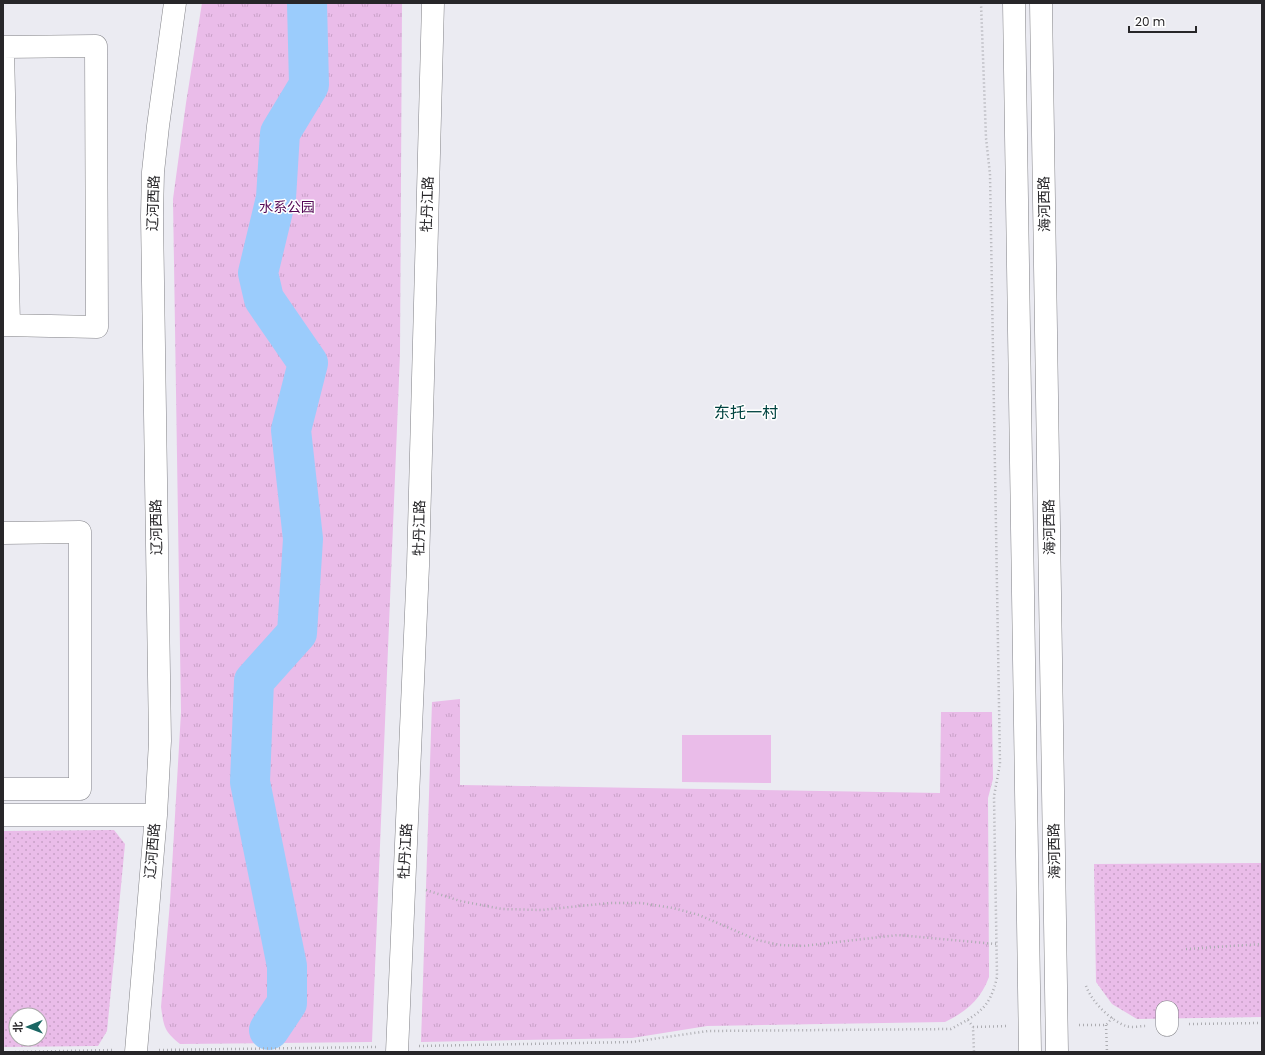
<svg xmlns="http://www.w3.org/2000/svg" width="1265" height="1055" viewBox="0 0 1265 1055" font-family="Poppins,'Noto Sans SC',sans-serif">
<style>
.grass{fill:url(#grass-tufts)}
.garden{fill:url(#garden-dots);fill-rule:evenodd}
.pitch{fill:#eabce9}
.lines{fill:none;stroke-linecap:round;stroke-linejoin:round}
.river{stroke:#9bccfc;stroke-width:40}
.street-casing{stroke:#828287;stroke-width:23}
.secondary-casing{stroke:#828287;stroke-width:23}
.path{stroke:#acacb1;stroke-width:2.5;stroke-dasharray:1 3;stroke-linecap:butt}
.street{stroke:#fff;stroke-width:22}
.secondary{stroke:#fff;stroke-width:22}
.labels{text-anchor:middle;stroke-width:3;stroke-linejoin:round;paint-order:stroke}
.street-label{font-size:14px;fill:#272629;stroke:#fff}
.park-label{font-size:14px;fill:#530855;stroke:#fff}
.quarter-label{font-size:16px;fill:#004340;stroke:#fff}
</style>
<defs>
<pattern id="grass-tufts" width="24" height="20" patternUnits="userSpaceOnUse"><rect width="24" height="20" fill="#eabce9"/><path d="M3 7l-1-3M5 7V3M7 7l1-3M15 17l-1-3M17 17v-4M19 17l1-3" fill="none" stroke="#c9a1c8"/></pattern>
<pattern id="garden-dots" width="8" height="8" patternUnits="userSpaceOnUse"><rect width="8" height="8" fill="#eabce9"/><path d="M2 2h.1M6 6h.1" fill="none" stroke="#c9a1c8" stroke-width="1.8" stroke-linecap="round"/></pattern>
</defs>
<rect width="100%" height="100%" fill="#ebebf2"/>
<path class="grass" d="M 202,3 L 402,3 L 400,354 L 372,1042 L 180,1044 C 164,1031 164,1027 161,1007 L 170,902 L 181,712 L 173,199 L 186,103 Z
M 460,699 L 460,785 L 940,793 L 941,712 L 992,712 L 993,779 L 988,798 L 989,977 C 981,999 966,1012 945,1022 L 707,1026 L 632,1038 L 421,1042 L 432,702 Z"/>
<path class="garden" d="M 114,830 L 125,844 L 107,1031 L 98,1046 L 3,1047 L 3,831 ZM 16,1015 L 40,1015 L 40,1039 L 16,1039 Z
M 1262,863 L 1262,1017 L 1137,1019 L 1112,1004 L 1096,982 L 1094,864 Z"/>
<path class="pitch" d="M 682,735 L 771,735 L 771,783 L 682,782 Z"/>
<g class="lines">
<path class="river" d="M 269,1030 L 287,1003 L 287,966 L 250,782 L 254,681 L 297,633 L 303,539 L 291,430 L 308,363 L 264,299 L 258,273 L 276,198 L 280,133 L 309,85 L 307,3"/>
<defs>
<path id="street" d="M 3,47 L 96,46 L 97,327 L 3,325
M 3,48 L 9,325
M 3,533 L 80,532 L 80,789 L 3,789
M 3,815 L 156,815
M 1167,1012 L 1167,1025
M 136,1052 L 156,815 L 160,741 L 152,216 L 153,172 L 158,126 L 175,3
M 397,1052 L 418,566 L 433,3"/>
<path id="secondary" d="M 1014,3 L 1030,1052
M 1041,3 L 1057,1052"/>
</defs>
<use href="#street" class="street-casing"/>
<use href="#secondary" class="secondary-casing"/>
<path class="path" d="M 426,890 L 460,901 L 502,909 L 541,910 L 610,903 L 641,903 L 673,908 L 699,915 L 757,940 L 780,945 L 803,946 L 898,935 L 996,944
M 1186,949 L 1262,944
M 1086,986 C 1092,1002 1110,1020 1126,1026 C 1131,1028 1140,1026 1146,1026
M 968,1020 L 973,1027 L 974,1052
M 1189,1024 L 1262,1023
M 1079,1025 L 1106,1025 L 1113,1017
M 1106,1025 L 1107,1052
M 973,1027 L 1008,1026
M 419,1046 L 632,1042 L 708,1031 L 951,1029 C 978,1014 990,1009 997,977 L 994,796 L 1000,764 L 990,174 L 986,138 L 981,3
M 159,1050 L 376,1047
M 15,1052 L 114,1050"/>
<use href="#street" class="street"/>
<use href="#secondary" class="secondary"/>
</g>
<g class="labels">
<g class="street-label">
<text transform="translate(153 203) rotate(-88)" y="5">辽河西路</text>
<text transform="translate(427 204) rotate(-88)" y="5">牡丹江路</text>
<text transform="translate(1044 204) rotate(-91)" y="5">海河西路</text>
<text transform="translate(156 527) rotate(-91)" y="5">辽河西路</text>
<text transform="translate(1049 527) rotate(-91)" y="5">海河西路</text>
<text transform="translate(419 528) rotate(-89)" y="5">牡丹江路</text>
<text transform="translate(152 851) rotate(-85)" y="5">辽河西路</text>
<text transform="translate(405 851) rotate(-87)" y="5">牡丹江路</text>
<text transform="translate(1054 851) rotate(-91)" y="5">海河西路</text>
</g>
<g class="park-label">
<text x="287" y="212">水系公园</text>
</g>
<g class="quarter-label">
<text x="746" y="418">东托一村</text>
</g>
</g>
<rect width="1265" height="1055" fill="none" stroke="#272629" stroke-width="8"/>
<g transform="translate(28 1027) rotate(269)"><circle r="19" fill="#ffffff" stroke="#a9a8a9"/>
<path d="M0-3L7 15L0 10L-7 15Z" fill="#1a6663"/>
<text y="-6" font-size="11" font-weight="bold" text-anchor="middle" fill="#272629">北</text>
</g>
<path d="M1129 26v6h67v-6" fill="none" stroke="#272629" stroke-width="2"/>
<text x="1135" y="26" font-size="12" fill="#272629" stroke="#ffffff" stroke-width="3" paint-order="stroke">20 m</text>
</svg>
